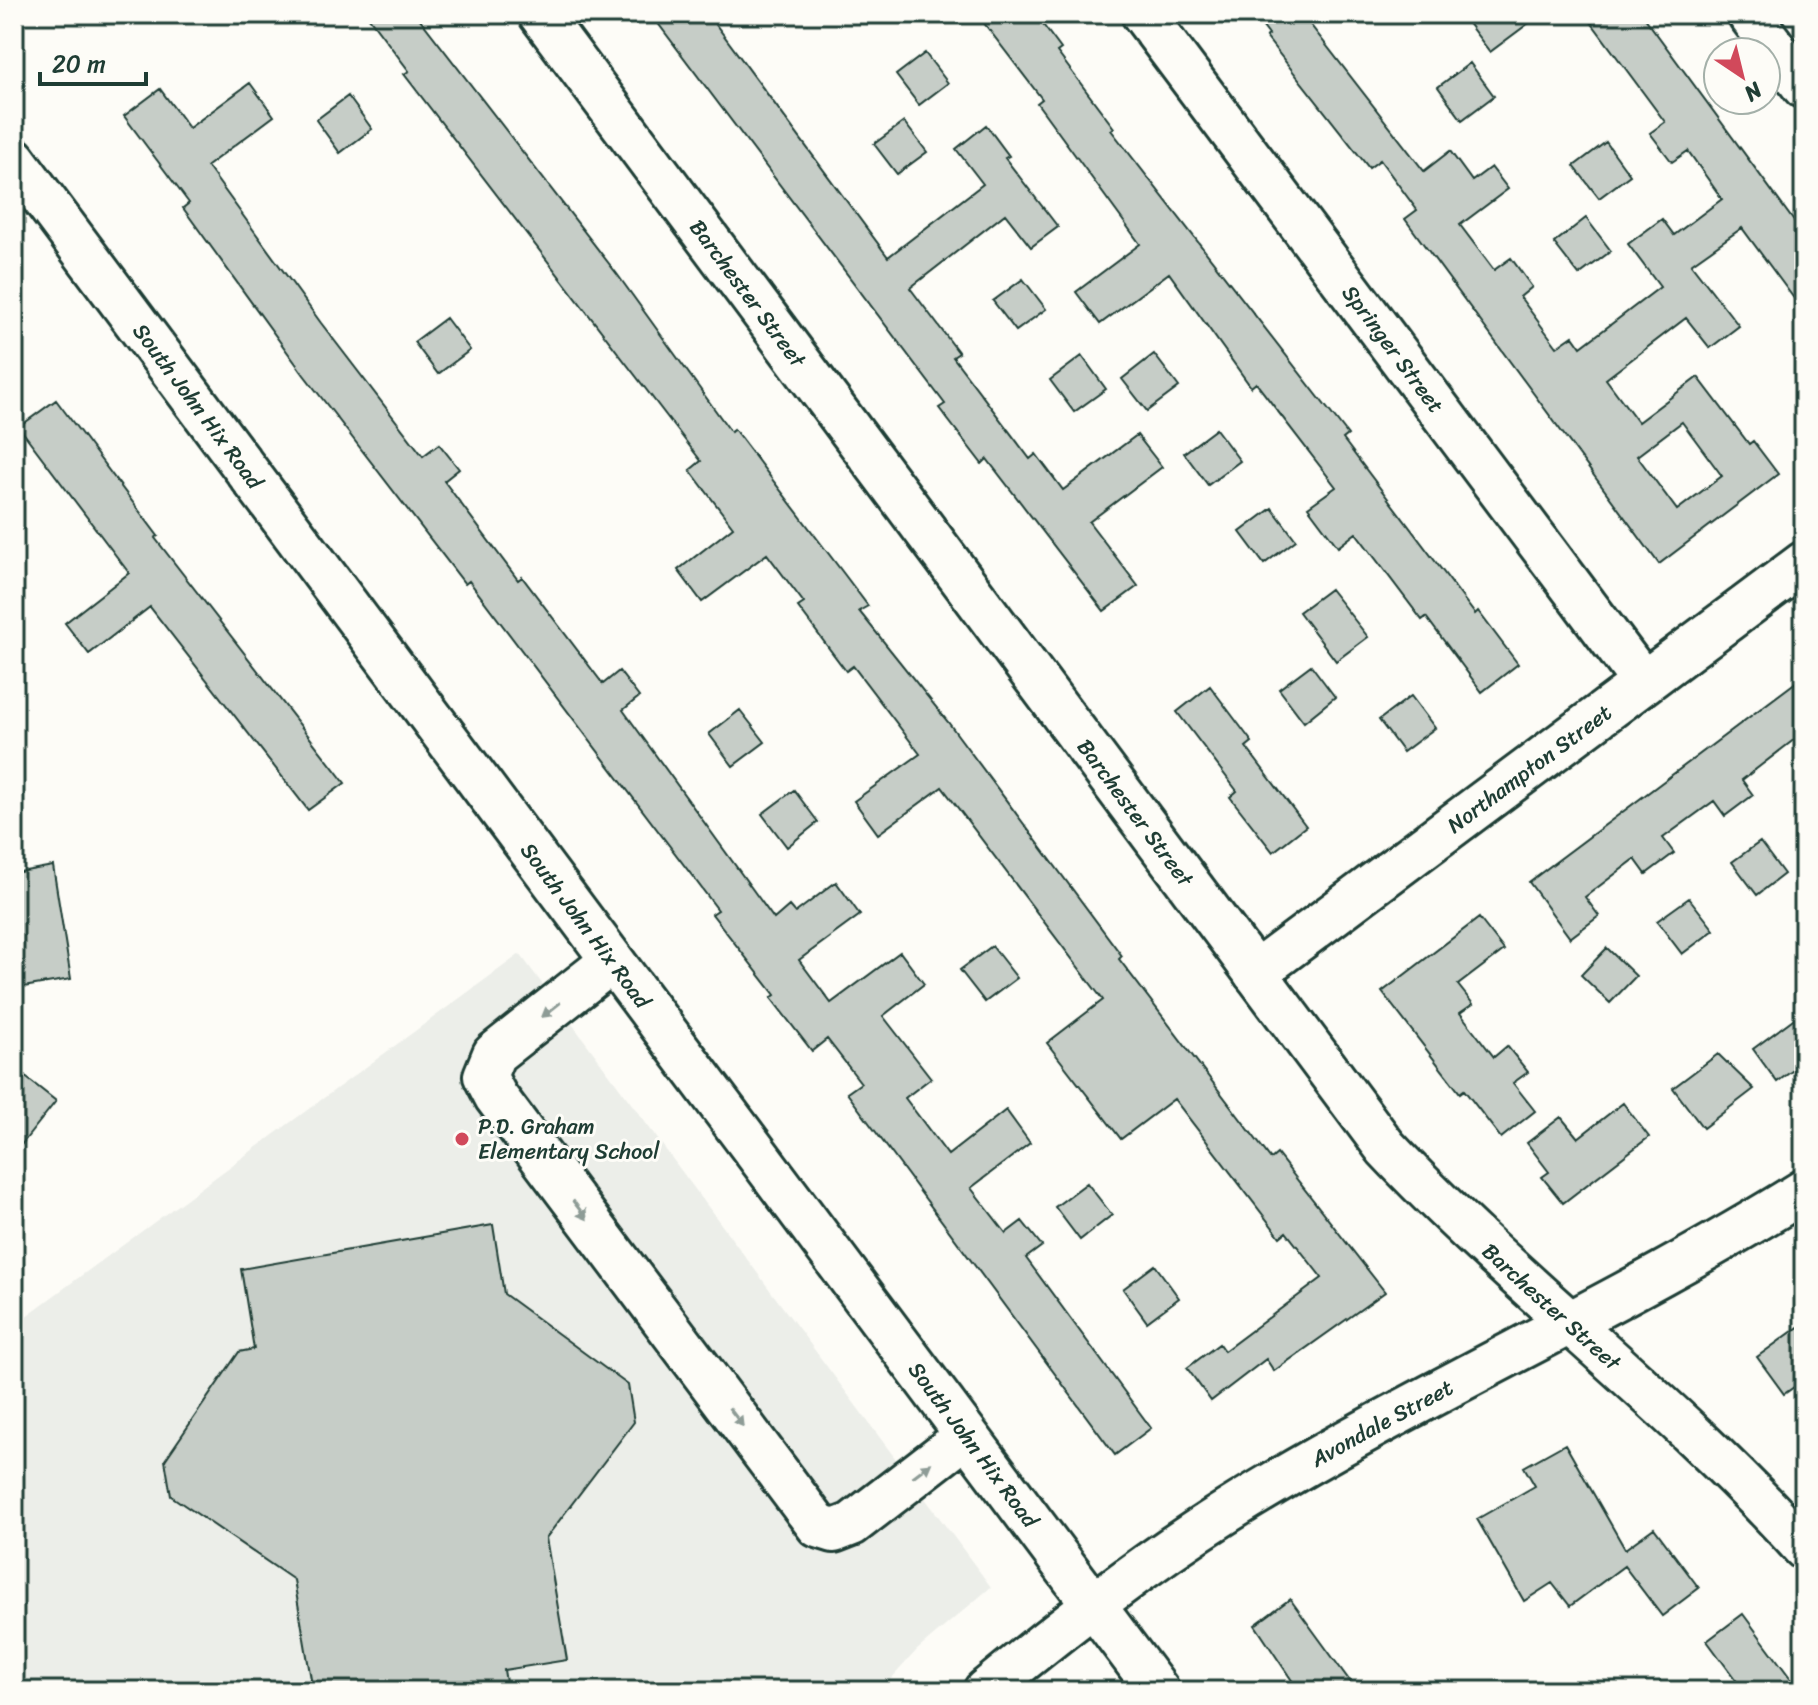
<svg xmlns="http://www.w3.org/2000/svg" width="1818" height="1705" viewBox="0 0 1818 1705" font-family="Sriracha,sans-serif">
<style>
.built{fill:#eceee9}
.building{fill:#c6cdc7;stroke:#1f3d34;stroke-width:2;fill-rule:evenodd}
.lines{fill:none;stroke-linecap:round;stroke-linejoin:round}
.minor-casing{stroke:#1f3d34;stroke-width:48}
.minor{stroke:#fdfcf7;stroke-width:42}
.oneway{fill:#8e9c96}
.poi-dot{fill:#d1495b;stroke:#fdfcf7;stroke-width:3}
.labels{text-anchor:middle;stroke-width:6;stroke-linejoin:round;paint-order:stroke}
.street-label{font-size:22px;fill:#1f3d34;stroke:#fdfcf7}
.poi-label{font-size:22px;fill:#1f3d34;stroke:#fdfcf7;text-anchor:start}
</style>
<rect width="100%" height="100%" fill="#fdfcf7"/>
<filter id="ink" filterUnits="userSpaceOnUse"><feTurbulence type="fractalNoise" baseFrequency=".0125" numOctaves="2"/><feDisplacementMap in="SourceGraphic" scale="16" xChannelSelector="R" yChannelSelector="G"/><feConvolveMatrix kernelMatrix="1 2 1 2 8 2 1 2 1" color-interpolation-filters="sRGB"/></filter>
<g filter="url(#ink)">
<path class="built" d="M 520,954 L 991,1587 L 917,1650 L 880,1691 L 14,1691 L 14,1325 Z"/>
<path class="building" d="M 366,14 L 416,14 L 617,274 L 731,432 L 734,429 L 844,574 L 868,606 L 859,611 L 948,722 L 1122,956 L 1119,959 L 1271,1159 L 1277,1154 L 1385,1292 L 1274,1371 L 1266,1359 L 1211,1401 L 1187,1368 L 1219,1344 L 1224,1351 L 1322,1278 L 1286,1232 L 1280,1237 L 1174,1099 L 1121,1139 L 1047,1043 L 1103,1000 L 942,787 L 878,834 L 854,801 L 920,754 L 853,666 L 846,671 L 798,607 L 804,603 L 767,554 L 702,602 L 678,570 L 733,527 L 690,470 L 701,461 L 404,74 L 409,71 Z
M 651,14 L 708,14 L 888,257 L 983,184 L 956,149 L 986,125 L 1009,156 L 1005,158 L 1058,227 L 1031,247 L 1005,214 L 910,288 L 959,353 L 953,357 L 1030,459 L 1036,454 L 1063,490 L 1137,435 L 1162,467 L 1089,522 L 1138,586 L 1104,611 L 987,459 L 982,464 L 939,408 L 945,404 Z
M 977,14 L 1035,14 L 1061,49 L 1057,52 L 1114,128 L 1111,130 L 1348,435 L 1343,439 L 1475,614 L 1478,611 L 1518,664 L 1482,692 L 1426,617 L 1422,620 L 1356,533 L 1338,547 L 1308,507 L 1336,487 L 1256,383 L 1251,387 L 1169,273 L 1100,324 L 1076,292 L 1140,244 L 1037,103 L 1042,99 Z
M 1253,14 L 1302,14 L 1424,171 L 1450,151 L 1472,181 L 1491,167 L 1508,189 L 1460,225 L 1494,270 L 1511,258 L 1532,287 L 1520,297 L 1557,347 L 1573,336 L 1581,347 L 1660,287 L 1628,244 L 1662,219 L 1674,235 L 1722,199 L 1688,151 L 1672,162 L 1650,133 L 1665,122 L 1585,14 L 1642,14 L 1804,235 L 1804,312 L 1742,228 L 1691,264 L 1739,326 L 1710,348 L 1686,318 L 1606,379 L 1638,422 L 1698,377 L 1749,444 L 1753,441 L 1778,474 L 1659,564 L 1405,219 L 1417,210 L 1380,160 L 1369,168 L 1266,37 L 1269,35 ZM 1682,422 L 1722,476 L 1677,510 L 1637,456 Z
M 1461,14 L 1541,14 L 1490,52 Z
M 925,53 L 948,83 L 919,105 L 896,75 Z
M 1470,63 L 1494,96 L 1462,120 L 1438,87 Z
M 250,83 L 274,116 L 207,166 L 321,323 L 423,456 L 439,444 L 459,469 L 444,481 L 518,580 L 522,577 L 603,684 L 619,671 L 639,697 L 623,710 L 774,919 L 789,906 L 795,913 L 836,882 L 860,915 L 799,960 L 831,1003 L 900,952 L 924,984 L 883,1016 L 931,1078 L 905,1098 L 948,1155 L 1006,1110 L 1030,1143 L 971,1188 L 1006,1233 L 1022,1221 L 1042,1246 L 1026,1258 L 1151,1428 L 1115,1455 L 847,1093 L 861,1083 L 827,1039 L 812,1051 L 771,998 L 775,995 L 712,914 L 718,910 L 469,581 L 465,584 L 304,375 L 183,208 L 189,203 L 124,116 L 160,89 L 189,128 Z
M 348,96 L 372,129 L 340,153 L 316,120 Z
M 904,122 L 927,152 L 897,174 L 874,144 Z
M 1606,142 L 1630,175 L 1599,198 L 1574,166 Z
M 1586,218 L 1611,251 L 1579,275 L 1554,243 Z
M 1023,279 L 1046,309 L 1016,331 L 993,301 Z
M 446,318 L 470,350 L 438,374 L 414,342 Z
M 1154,354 L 1179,387 L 1147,411 L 1122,379 Z
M 1082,356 L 1106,389 L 1074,412 L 1050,380 Z
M 56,400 L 158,536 L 155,538 L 345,783 L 308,810 L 150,607 L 89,654 L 65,623 L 129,573 L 19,427 Z
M 1216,429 L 1240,461 L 1208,485 L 1184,453 Z
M 1272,508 L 1296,540 L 1264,564 L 1240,532 Z
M 1330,589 L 1368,637 L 1336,661 L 1299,612 Z
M 1311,665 L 1335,697 L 1304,722 L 1279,689 Z
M 1804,676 L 1804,732 L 1742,780 L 1753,795 L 1725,816 L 1714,801 L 1663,838 L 1674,853 L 1646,874 L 1635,859 L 1585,897 L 1599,916 L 1570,938 L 1529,882 Z
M 1210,686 L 1252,742 L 1246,747 L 1306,826 L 1273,852 L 1230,797 L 1237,791 L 1177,712 Z
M 1411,696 L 1435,728 L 1403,752 L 1379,720 Z
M 740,710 L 765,742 L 733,766 L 709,734 Z
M 794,790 L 818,822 L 787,847 L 762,814 Z
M 1760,842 L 1784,874 L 1757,895 L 1732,862 Z
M 53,866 L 71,979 L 23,987 L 14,931 L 14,873 Z
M 1689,898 L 1714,930 L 1682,954 L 1657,921 Z
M 1479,918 L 1504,950 L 1458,985 L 1473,1004 L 1460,1013 L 1494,1057 L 1507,1046 L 1528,1072 L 1513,1083 L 1535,1111 L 1501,1138 L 1464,1090 L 1460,1093 L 1382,992 Z
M 992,946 L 1017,978 L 985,1002 L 960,970 Z
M 1607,948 L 1636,976 L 1610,1003 L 1581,975 Z
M 1804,1011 L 1804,1062 L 1777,1082 L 1753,1049 Z
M 1718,1054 L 1754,1089 L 1703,1128 L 1673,1088 Z
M 14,1068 L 56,1101 L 14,1154 Z
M 1623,1103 L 1649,1137 L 1563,1203 L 1542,1177 L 1549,1172 L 1527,1143 L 1561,1117 L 1578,1138 Z
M 1087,1183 L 1112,1215 L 1080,1240 L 1055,1207 Z
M 493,1225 L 504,1294 L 628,1385 L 634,1422 L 546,1538 L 567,1660 L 504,1670 L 507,1688 L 489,1691 L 313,1691 L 294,1580 L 171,1496 L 165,1460 L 239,1352 L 254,1349 L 241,1269 Z
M 1155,1265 L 1179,1298 L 1147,1322 L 1123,1289 Z
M 1804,1323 L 1804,1380 L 1784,1394 L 1757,1357 Z
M 1565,1444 L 1625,1549 L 1654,1528 L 1699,1588 L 1662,1616 L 1624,1566 L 1570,1606 L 1552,1583 L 1524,1601 L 1477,1519 L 1535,1486 L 1524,1467 Z
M 1290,1599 L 1357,1691 L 1299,1691 L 1255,1625 Z
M 1743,1614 L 1800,1691 L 1744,1691 L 1707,1641 Z"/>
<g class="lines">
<defs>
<g id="minor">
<path id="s1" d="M 540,14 L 1386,1148 C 1518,1288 1675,1404 1804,1548"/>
<path id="s2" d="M 1143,14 L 1643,682"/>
<path d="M 1749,14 L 1804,87"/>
<path id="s3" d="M 14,159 L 1158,1691"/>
<path d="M 612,961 L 494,1054 L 485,1076 L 496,1097 L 818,1526 L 834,1531 L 852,1524 L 966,1436"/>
<path id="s4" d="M 1255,973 L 1804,563"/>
<path id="s5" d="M 985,1691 C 1063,1627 1142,1565 1228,1511 C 1414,1395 1618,1307 1804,1191"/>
</g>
</defs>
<use href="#minor" class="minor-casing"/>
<use href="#minor" class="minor"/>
</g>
<defs><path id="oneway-solid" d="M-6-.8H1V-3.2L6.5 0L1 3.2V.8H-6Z" transform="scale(2)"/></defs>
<g class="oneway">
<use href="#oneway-solid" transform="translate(551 1010) rotate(142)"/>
<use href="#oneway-solid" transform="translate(580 1210) rotate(53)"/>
<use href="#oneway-solid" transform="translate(736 1417) rotate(53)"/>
<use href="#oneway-solid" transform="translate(922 1470) rotate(-37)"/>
</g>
</g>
<circle class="poi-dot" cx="462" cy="1139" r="8"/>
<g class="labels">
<g class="street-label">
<text dy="8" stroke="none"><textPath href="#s1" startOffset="348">Barchester Street</textPath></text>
<text dy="8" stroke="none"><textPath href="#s2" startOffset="418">Springer Street</textPath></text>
<text dy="8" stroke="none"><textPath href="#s3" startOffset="308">South John Hix Road</textPath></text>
<text dy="8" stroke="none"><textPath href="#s4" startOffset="342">Northampton Street</textPath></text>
<text dy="8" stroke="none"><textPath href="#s1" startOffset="996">Barchester Street</textPath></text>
<text dy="8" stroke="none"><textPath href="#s3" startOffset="956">South John Hix Road</textPath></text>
<text dy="8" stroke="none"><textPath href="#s1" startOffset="1644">Barchester Street</textPath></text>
<text dy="8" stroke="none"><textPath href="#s5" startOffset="480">Avondale Street</textPath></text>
<text dy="8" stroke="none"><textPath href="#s3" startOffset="1604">South John Hix Road</textPath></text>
</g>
<g class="poi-label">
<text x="478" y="1134">P.D. Graham<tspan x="478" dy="25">Elementary School</tspan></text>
</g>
</g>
<rect width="1818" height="1705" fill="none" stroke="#fdfcf7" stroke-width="48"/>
<rect x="24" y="24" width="1770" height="1657" fill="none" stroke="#1f3d34" stroke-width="3" filter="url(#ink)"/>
<g transform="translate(1742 76) rotate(145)"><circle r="38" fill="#fdfcf7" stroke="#a4b0a9" stroke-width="2"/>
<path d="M0-6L14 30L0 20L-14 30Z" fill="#d1495b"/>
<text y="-12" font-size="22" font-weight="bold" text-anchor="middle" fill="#1f3d34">N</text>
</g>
<path d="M40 72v12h106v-12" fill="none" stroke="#1f3d34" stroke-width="4"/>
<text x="52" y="72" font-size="24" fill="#1f3d34" stroke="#fdfcf7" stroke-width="6" paint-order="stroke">20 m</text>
</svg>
